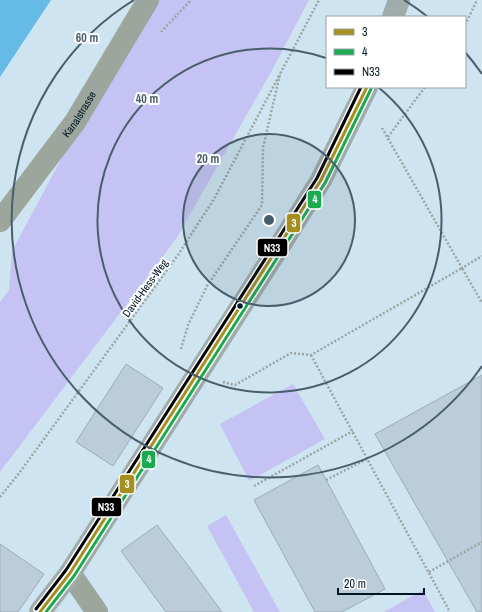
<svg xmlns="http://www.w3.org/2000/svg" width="482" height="612" viewBox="0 0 482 612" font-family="'Archivo Narrow',sans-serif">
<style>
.green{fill:#c5c3f4}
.water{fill:#65bae6}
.building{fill:#bbccdb;stroke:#9babb9}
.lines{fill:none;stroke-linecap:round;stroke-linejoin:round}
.path{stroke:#9aa5a1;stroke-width:2.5;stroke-dasharray:2 2;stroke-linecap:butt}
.minor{stroke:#9ca69d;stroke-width:22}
.major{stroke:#9facab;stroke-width:22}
.bus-1-casing{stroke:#fff;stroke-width:6}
.bus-2-casing{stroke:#fff;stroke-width:6}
.bus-3-casing{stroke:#fff;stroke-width:6}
.bus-1{stroke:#a68f21;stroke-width:3}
.bus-2{stroke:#1aaa50;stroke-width:3}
.bus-3{stroke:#000;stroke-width:3}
.ring{fill:none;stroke:#485e6c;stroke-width:2}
.bus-dot{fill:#001624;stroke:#fff;stroke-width:1.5}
.labels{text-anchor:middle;stroke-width:4;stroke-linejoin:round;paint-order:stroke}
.street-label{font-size:11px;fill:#001624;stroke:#fff}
.centre{fill:#485e6c;stroke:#fff;stroke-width:2}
.ring-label{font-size:12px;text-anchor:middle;font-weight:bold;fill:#485e6c;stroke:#fff;stroke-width:4;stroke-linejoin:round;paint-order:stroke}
.line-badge{stroke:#fff;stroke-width:1.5}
.badge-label{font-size:11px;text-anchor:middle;font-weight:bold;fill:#fff}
</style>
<rect width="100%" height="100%" fill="#cfe4f1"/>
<path class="green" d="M 141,0 L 309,0 L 271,72 L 176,239 L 0,472 L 0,302 L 9,290 L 12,251 L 104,79 Z
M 293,384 L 325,439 L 249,481 L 220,424 Z
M 226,515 L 280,612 L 254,612 L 207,526 Z
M 423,590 L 435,612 L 384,612 Z"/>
<path class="water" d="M 0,0 L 51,0 L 0,77 Z"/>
<path class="building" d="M 126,364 L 163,388 L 113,466 L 76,442 Z
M 482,375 L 482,612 L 477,612 L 375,434 Z
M 318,465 L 385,589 L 342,612 L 315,612 L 254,500 Z
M 157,525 L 192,571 L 222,612 L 166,612 L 121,551 Z
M 0,544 L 44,574 L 18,612 L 0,612 Z"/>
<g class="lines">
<path class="path" d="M 465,25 L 477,0
M 161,32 L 191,0
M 382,128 L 462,268 L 482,256
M 388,137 L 425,87
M 181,349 L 188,325 L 207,286 L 262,205 L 263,148 L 280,74 L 319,0
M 311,355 L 450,612
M 223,382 L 235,385 L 291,353 L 311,355 L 462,268 L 482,303
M 326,480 L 367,459
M 254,486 L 353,431
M 0,497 L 20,472 L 178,255 L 214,199 L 280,74
M 429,572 L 482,542"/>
<g class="minor">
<path id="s1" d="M 0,221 L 75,122 L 148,0"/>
<path d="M 70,573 L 97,612"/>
</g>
<path class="major" d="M 393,17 L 399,0
M 40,612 L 70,573 L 281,244 L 321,180 L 367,87"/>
<defs>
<path id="bus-1" d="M 40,612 L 70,573 L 321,180 L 367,87"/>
<path id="bus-2" d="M 46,612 L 74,576 L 325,183 L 371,89"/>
<path id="bus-3" d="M 36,609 L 66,570 L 317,178 L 361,87"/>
</defs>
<use href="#bus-1" class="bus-1-casing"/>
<use href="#bus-2" class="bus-2-casing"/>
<use href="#bus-3" class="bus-3-casing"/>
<use href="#bus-1" class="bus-1"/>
<use href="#bus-2" class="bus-2"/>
<use href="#bus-3" class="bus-3"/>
</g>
<circle cx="269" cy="220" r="86" fill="#485e6c" fill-opacity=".12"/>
<g class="ring">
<circle cx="269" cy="220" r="86"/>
<path d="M378 87A172 172 0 1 1 326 58"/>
<path d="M482 366A258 258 0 1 1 134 0M404 0A258 258 0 0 1 428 17M465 52A258 258 0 0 1 482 74"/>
</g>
<circle class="bus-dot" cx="240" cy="306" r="3.5"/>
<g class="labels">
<g class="street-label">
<text dy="4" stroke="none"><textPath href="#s1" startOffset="133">Kanalstrasse</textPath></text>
<text transform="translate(145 288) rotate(-54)" y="4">David-Hess-Weg</text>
</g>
</g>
<circle cx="269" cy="220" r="6" class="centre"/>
<g class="ring-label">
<text x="87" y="42">60 m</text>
<text x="147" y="103">40 m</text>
<text x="208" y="163">20 m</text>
</g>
<g class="line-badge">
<rect x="307" y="190" width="15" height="19" rx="4" fill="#1aaa50"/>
<rect x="286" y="213" width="15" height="20" rx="4" fill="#a68f21"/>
<rect x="257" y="238" width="31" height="19" rx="4" fill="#000"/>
<rect x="141" y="450" width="15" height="19" rx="4" fill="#1aaa50"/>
<rect x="119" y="474" width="16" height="20" rx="4" fill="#a68f21"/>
<rect x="91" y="497" width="31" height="20" rx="4" fill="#000"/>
</g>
<g class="badge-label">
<text x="315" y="203">4</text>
<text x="294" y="227">3</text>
<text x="272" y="252">N33</text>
<text x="149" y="463">4</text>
<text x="127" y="488">3</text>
<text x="106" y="511">N33</text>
</g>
<rect x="326" y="16" width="140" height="72" fill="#ffffff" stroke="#99a2a7"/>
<rect x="334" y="29" width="20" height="6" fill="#a68f21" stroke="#99a2a7"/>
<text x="362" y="36" font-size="12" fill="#001624">3</text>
<rect x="334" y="49" width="20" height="6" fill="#1aaa50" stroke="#99a2a7"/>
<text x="362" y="56" font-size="12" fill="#001624">4</text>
<rect x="334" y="69" width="20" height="6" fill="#000000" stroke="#99a2a7"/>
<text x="362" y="76" font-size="12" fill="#001624">N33</text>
<path d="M338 588v6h86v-6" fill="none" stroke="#001624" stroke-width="2"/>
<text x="344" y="588" font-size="12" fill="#001624" stroke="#ffffff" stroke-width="3" paint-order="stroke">20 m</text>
</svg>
